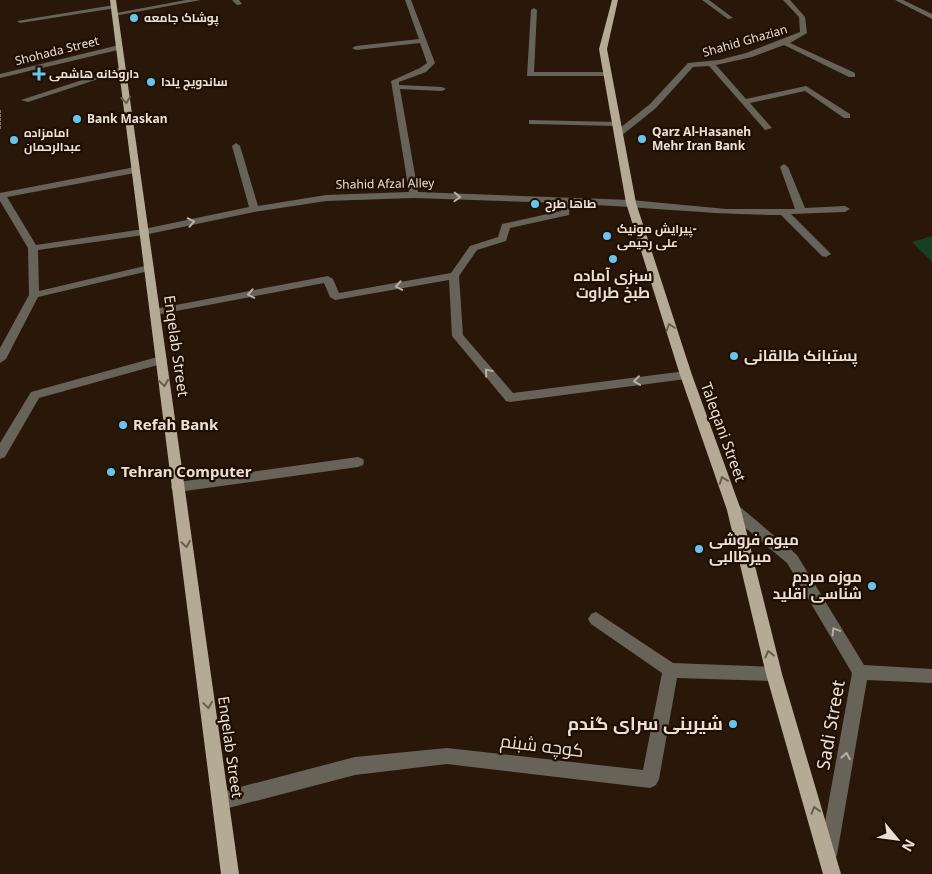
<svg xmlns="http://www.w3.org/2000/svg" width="932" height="874" viewBox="0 0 932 874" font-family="'Noto Sans',Cairo,sans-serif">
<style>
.green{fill:#164022}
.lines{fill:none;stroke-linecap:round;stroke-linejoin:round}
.path{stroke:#817265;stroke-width:2;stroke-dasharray:3 1;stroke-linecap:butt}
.minor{fill:#676358;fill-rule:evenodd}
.major{fill:#b4aa95;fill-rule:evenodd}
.oneway{stroke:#6a5c4c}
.oneway2{stroke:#b7aea4}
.poi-dot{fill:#67c4ef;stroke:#1f0e02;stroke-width:2}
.labels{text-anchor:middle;stroke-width:4.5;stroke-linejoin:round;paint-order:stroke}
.far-poi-label{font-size:12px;font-weight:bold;fill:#ece0d6;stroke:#1f0e02;text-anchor:start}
.far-street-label{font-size:12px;fill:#ece0d6;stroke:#1f0e02}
.poi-label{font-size:15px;font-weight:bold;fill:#ece0d6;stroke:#1f0e02;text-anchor:start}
.street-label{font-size:15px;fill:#ece0d6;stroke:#1f0e02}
.near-poi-label{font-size:18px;font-weight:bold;fill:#ece0d6;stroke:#1f0e02;text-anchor:end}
.near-street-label{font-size:18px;fill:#ece0d6;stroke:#1f0e02}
</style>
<rect width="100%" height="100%" fill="#291809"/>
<path class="green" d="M 932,236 L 932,262 L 912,242 Z"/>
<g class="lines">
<path class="path" d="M 0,110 L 0,130"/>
<path class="minor" d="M 186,0 L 201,0 L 114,16 L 111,14 Z
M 232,0 L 239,0 L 242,4 L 237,5 Z
M 405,0 L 411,0 L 435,63 L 426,72 L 399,82 L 399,85 L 442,87 L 446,89 L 442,91 L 400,89 L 418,192 L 631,200 L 726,209 L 795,209 L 780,167 L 784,164 L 788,167 L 805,208 L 845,206 L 850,209 L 845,212 L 791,214 L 831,254 L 826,257 L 822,256 L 781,215 C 710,215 640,206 570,204 L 569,215 L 510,228 L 506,241 L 477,250 L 459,276 L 463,335 L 513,393 L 686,371 L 692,375 L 686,379 L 510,402 L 506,401 L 452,336 L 449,280 L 335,300 L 330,297 L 324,283 L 155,315 L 150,312 L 155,309 L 328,276 L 333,279 L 339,293 L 451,273 L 470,246 L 498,237 L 502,224 L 561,211 L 561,203 L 414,198 L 326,201 L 254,212 L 144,235 L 38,250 L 39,291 L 149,265 L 154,268 L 153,270 L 38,297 L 6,359 L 0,363 L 0,348 L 29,295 L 28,248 L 0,201 L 0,193 L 135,167 L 139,170 L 135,173 L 7,197 L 36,245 L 144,229 L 249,207 L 232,146 L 236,143 L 240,146 L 258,206 L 326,195 L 409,192 L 391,81 L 420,68 L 427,63 L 420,43 L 356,50 L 352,48 L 356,46 L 419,39 Z
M 702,0 L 709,0 L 733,18 L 728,19 Z
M 783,0 L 790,0 L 805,17 L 807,33 L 790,43 L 855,73 L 855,77 L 849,77 L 784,45 L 752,57 L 716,65 L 746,99 L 806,86 L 850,114 L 850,118 L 844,118 L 805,91 L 750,103 L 772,128 L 765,130 L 709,66 L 693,67 L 656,108 L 621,136 L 615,136 L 615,132 L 650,104 L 688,63 L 719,60 L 746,53 L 800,32 L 799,17 Z
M 895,0 L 903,0 L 932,14 L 932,19 Z
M 114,5 L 116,6 L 116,8 L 20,23 L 17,21 Z
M 534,8 L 537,10 L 534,72 L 610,72 L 610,76 L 527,76 L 531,10 Z
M 119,45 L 123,47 L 122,49 L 0,78 L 0,74 Z
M 119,68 L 126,70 L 28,102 L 21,100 Z
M 529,120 L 616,122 L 620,124 L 616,126 L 532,124 L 529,124 Z
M 161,356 L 167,360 L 165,363 L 39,398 L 5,457 L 0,459 L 0,443 L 31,392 Z
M 358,457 L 363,459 L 364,462 L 363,465 L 358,467 L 178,492 L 173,491 L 171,487 L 173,483 L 178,482 Z
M 734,505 L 739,506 L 797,555 L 864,665 L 932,669 L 932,683 L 867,680 L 837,855 L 834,861 L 828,864 L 822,861 L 819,855 L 852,673 L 787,563 L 729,514 L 727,510 L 729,506 Z
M 596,612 L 673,663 L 774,667 L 780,669 L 782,674 L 780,679 L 774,681 L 677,678 L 659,779 L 656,785 L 650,788 L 447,764 L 355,775 L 221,810 L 215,807 L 212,801 L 215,795 L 221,792 L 355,757 L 447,748 L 643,770 L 662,673 L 591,624 L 588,619 L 591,614 Z"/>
<path class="major" d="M 110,0 L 116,0 L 239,874 L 221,874 Z
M 612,0 L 618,0 L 607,49 L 636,203 L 692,375 L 741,510 L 782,674 L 841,874 L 823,874 L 766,674 L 727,510 L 680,375 L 626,203 L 599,49 Z"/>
</g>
<defs><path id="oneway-chevron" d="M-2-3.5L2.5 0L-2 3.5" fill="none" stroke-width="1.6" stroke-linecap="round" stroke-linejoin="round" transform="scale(1.25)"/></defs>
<g class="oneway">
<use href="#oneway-chevron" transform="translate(126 100) rotate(83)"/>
<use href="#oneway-chevron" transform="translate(670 327) rotate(-108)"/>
<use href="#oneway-chevron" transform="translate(164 383) rotate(82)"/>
<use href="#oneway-chevron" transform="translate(723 480) rotate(-110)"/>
<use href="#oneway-chevron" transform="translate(186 544) rotate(82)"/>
<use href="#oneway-chevron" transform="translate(769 654) rotate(-104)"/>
<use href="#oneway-chevron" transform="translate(208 705) rotate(82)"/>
<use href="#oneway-chevron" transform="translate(815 810) rotate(-107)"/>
</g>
<g class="oneway2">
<use href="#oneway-chevron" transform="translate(457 197) rotate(2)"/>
<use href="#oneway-chevron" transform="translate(191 222) rotate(-12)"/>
<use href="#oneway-chevron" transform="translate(399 286) rotate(170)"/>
<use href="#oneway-chevron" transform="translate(251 294) rotate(169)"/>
<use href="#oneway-chevron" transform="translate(488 372) rotate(-130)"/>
<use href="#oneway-chevron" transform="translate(637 381) rotate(172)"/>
<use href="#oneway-chevron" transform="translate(835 631) rotate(-121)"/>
<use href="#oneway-chevron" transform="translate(846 756) rotate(-80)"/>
</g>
<g class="poi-dot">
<circle cx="134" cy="18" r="5"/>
<path d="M36.5 66.5h5v5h5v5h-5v5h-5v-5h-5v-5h5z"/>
<circle cx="151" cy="82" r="5"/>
<circle cx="77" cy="119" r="5"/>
<circle cx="642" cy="139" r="5"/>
<circle cx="14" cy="140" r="5"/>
<circle cx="535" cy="204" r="5"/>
<circle cx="607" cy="236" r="5"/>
<circle cx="613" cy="259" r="5"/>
<circle cx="734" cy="356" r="5"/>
<circle cx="123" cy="425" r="5"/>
<circle cx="111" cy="472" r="5"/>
<circle cx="699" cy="549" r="5"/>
<circle cx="872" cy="586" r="5"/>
<circle cx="733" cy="724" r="5"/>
</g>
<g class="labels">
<g class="far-poi-label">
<text x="144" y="22">پوشاک جامعه</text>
<text x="49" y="78">داروخانه هاشمی</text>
<text x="161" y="86">ساندویچ یلدا</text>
<text x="87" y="123">Bank Maskan</text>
<text x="652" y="136">Qarz Al-Hasaneh<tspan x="652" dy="14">Mehr Iran Bank</tspan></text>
<text x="24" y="137">امامزاده<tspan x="24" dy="14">عبدالرحمان</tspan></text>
<text x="545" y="208">طاها طرح</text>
<text x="617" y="233">پیرایش مونیک-<tspan x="617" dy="14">علی رحیمی</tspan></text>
</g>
<g class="far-street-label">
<text transform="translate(745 41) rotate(-16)" y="4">Shahid Ghazian</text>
<text transform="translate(57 51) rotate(-14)" y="4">Shohada Street</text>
<text transform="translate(385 184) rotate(-1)" y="4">Shahid Afzal Alley</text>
</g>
<g class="poi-label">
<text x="613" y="281" text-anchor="middle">سبزی آماده<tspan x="613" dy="17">طبخ طراوت</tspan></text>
<text x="744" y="361">پستبانک طالقانی</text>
<text x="133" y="430">Refah Bank</text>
<text x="121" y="477">Tehran Computer</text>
<text x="709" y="545">میوه فروشی<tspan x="709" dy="17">میرطالبی</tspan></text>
<text x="862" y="582" text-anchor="end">موزه مردم<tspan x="862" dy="17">شناسی اقلید</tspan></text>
</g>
<g class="street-label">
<text transform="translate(176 346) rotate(82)" y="5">Enqelab Street</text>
<text transform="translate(723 432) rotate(70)" y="5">Taleqani Street</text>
<text transform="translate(230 747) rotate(82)" y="5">Enqelab Street</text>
</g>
<g class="near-poi-label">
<text x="723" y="730">شیرینی سرای گندم</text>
</g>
<g class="near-street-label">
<text transform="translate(831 725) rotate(-80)" y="6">Sadi Street</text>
<text transform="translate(542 746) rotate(7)" y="6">کوچه شبنم</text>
</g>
</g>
<g transform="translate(897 839) rotate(119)" stroke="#1f0e02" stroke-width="4" paint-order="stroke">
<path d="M0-4L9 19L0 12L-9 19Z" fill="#ece0d6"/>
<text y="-8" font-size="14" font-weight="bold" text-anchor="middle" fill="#ece0d6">N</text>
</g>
</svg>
